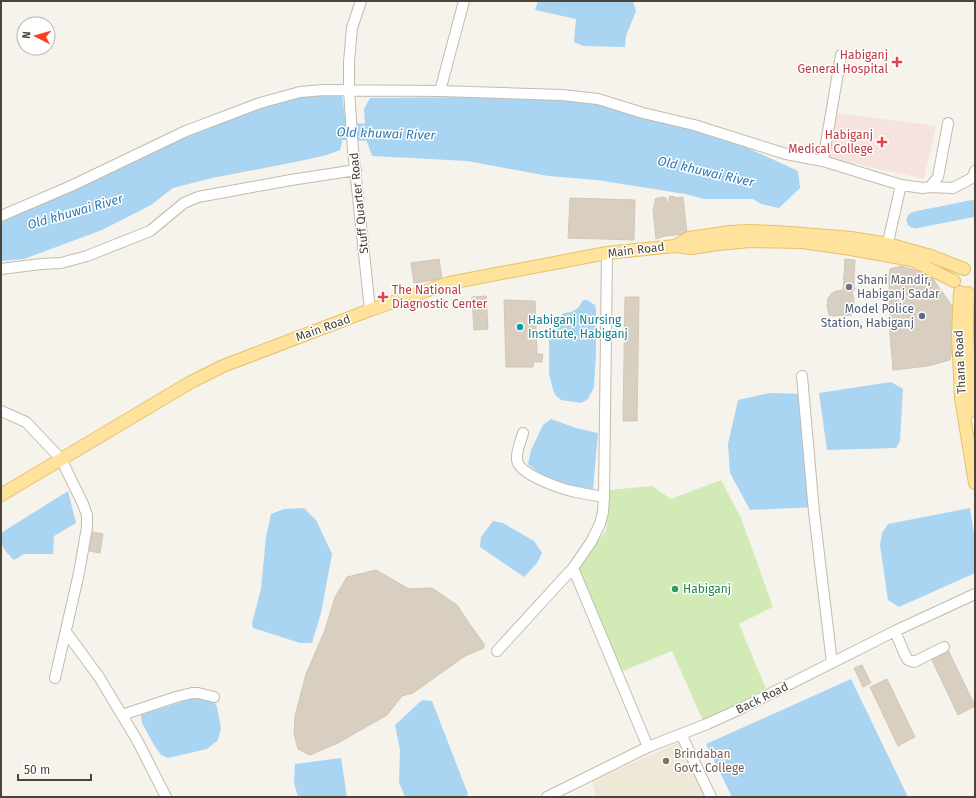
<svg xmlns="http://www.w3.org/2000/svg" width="976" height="798" viewBox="0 0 976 798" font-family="'Fira Sans',sans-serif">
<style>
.education{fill:#efe8d6}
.medical{fill:#f6e3e0}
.green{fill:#d2eab5}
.water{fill:#a9d4f2}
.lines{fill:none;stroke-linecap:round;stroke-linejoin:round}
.river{stroke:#a9d4f2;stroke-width:17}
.building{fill:#d8cfc1;stroke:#d3c7b4}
.minor-casing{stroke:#c2bbae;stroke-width:12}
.major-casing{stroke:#e6c16a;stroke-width:14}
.minor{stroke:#fff;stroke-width:10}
.major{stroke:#ffe39c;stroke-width:12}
.health-dot{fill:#e0444e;stroke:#fff;stroke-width:1.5}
.worship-dot{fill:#6b7280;stroke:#fff;stroke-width:1.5}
.service-dot{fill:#5c6f8a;stroke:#fff;stroke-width:1.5}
.culture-dot{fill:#0f9aa8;stroke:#fff;stroke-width:1.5}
.leisure-dot{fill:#2e9e5b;stroke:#fff;stroke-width:1.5}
.education-dot{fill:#8d6e63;stroke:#fff;stroke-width:1.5}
.labels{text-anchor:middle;stroke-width:3;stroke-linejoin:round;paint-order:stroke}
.health-label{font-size:12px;fill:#be3a42;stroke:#fff;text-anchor:end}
.street-label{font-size:12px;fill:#4b4439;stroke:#fff}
.worship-label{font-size:12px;fill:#5b616d;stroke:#fff;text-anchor:start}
.service-label{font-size:12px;fill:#4e5e75;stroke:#fff;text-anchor:end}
.culture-label{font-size:12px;fill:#0d838f;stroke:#fff;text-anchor:start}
.leisure-label{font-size:12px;fill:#27864d;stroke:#fff;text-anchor:start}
.education-label{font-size:12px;fill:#785e54;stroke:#fff;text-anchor:start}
.water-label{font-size:13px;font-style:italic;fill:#2e7ab2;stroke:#fff}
</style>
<rect width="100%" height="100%" fill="#f6f3ec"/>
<path class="education" d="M 684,740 L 712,797 L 596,797 L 592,781 Z"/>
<path class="medical" d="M 836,113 L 936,126 L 924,179 L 829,158 Z"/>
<path class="green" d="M 721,480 L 741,518 L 773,607 L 739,624 L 766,689 L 704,723 L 672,651 L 620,672 L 574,571 L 606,531 L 609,490 L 652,486 L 671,499 Z"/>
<path class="water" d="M 538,1 L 633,1 L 636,11 L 626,36 L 625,47 L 583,46 L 574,42 L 576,19 L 535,10 Z
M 320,91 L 342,94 L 346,125 L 340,150 L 327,155 L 295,162 L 212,178 L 173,188 L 151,205 L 102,230 L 24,259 L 1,261 L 1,218 L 248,108 Z
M 485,97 L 584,100 L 730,140 L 798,171 L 800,188 L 779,208 L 761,204 L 753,199 L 704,199 L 685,194 L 597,180 L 548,176 L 467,161 L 372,156 L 366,139 L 364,109 L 370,98 Z
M 583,300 L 587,300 L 595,305 L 596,310 L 596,354 L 594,387 L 588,399 L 581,403 L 561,400 L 556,396 L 553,390 L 549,374 L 549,337 L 554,323 L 556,319 L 564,313 L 571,312 L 578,308 Z
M 891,382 L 903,389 L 900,441 L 896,448 L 827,450 L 819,393 Z
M 770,393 L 806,394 L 817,507 L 750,510 L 730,473 L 728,444 L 738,400 Z
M 551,419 L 576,428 L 598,433 L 593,489 L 562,484 L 543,476 L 528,464 L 531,450 L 543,425 Z
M 68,491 L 76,523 L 54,536 L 53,554 L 24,554 L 14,560 C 4,550 1,548 1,533 Z
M 304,508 L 316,520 L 332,554 L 321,613 L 312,643 L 300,643 L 253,628 L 252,623 L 261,589 L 266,537 L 271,514 L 284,509 Z
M 970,508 L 975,540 L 975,573 L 899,607 L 888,600 L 880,545 L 882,533 L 888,524 Z
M 493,521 L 503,523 L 534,541 L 542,553 L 537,563 L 524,577 L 480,547 L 481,537 Z
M 851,679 L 908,797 L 732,797 L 706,744 Z
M 200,696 L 212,698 L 217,707 L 221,728 L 218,740 L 207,749 L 168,758 L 161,755 L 154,745 L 142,723 L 141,715 Z
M 422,700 L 432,701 L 468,794 L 465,797 L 405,797 L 399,782 L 400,750 L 395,725 Z
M 341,758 L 347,797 L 298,797 L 294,783 L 295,764 Z"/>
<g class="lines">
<path class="river" d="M 322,131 L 389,133
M 915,220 L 975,208"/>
</g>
<path class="building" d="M 670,196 L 675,197 L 675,198 L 683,197 L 687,234 L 665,236 L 656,239 L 653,209 L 655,203 L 655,199 L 663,197 L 666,198 L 667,202 L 669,203 L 669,198 Z
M 570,198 L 635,200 L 634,240 L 568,238 Z
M 439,259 L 442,279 L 414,283 L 411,263 Z
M 845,259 L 855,260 L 854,279 L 854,286 L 855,289 L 852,292 L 854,299 L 854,310 L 852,315 L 833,316 L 829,315 L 827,306 L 828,298 L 832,293 L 836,291 L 843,290 Z
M 901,266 L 914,270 L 929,273 L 952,306 L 957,326 L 950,360 L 928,366 L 893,370 L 890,335 L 889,276 L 890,269 Z
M 486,296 L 488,329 L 474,330 L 472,297 Z
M 625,297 L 639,297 L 637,421 L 623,421 Z
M 504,300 L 535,301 L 537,354 L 543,354 L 542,362 L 534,362 L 533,367 L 506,367 Z
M 88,531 L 103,534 L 100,553 L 84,550 Z
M 376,570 L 409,589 L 432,588 L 457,605 L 471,626 L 484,644 L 484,648 L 465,656 L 413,693 L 402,696 L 387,715 L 338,743 L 310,755 L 298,749 L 294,734 L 295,716 L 306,674 L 325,630 L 335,597 L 347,577 Z
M 948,650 L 975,706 L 958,715 L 931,658 Z
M 862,665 L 871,683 L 863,687 L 854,668 Z
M 887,679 L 915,737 L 898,746 L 870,687 Z"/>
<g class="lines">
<defs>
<path id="minor" d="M 361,1 L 352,28 L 349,62 L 349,90 L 353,150 L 370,310
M 440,91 L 464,1
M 823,161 L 841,55
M 930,187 L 953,188 L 972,178 L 975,171
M 1,216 L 71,186 L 186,131 L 260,103 L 300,92 L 324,90 L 440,91 L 562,95 L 598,99 L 643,113 L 694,125 L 786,154 L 823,161 L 901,185 L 923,188 L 930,187 L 938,177 L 948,123
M 886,251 L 901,185
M 1,269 L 41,264 L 61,263 L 87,256 L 150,231 L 184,203 L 198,197 L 291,180 L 356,170
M 802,376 L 814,512 L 832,663
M 1,411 L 26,422 L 61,459 L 83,504 L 87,515 L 87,527 L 79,573 L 55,678
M 523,433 C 521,441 516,451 517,460 C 519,475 562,489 576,492 C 585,494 594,495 604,497
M 573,568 L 648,747
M 895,631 L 905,655 L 908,660 L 914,662 L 944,647
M 66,632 L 99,677 L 137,740 L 166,797
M 497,651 L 573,568 L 591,542 L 600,524 L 603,512 L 604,497 L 607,253
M 122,715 L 176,697 L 192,693 L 198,693 L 214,697
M 681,734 L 711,797
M 547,797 L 648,747 L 707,724 L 740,709 L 895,631 L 975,594"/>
<path id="major" d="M 675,246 L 689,238 L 730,232 L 749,231 L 776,232 L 816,235 L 851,238 L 888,244 L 931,256 L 964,269
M 960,292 L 958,335 L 961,398 L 975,483
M 968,293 C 967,306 967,318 967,331 C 967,358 972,385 969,412
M 1,495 L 191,382 L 223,366 L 370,310 L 449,283 L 607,253 L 675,246 L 691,248 L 718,244 L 750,241 L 802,242 L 851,249 L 912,260 L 954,281"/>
</defs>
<use href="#minor" class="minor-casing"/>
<use href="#major" class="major-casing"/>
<use href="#minor" class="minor"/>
<use href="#major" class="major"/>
</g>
<g class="health-dot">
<path d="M895 56h4v4h4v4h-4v4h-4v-4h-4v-4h4z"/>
<path d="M880 136h4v4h4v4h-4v4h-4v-4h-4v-4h4z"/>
<path d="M381 291h4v4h4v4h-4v4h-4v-4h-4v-4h4z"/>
</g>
<circle class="worship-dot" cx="849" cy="287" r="4"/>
<circle class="service-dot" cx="922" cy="316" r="4"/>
<circle class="culture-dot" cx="520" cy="327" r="4"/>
<circle class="leisure-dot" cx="675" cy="589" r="4"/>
<circle class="education-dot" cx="666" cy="761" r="4"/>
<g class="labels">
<g class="health-label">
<text x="888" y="59">Habiganj<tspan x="888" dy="14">General Hospital</tspan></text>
<text x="873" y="139">Habiganj<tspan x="873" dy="14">Medical College</tspan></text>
<text x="392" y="294" text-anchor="start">The National<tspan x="392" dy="14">Diagnostic Center</tspan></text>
</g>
<g class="street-label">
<text transform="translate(359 203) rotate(-96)" y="4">Stuff Quarter Road</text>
<text transform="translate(636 250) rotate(-7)" y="4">Main Road</text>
<text transform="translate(323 328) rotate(-20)" y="4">Main Road</text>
<text transform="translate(960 362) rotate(-93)" y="4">Thana Road</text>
<text transform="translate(762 698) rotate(-26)" y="4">Back Road</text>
</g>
<g class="worship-label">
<text x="857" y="284">Shani Mandir,<tspan x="857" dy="14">Habiganj Sadar</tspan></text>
</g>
<g class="service-label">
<text x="914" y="313">Model Police<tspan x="914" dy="14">Station, Habiganj</tspan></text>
</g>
<g class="culture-label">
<text x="528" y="324">Habiganj Nursing<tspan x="528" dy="14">Institute, Habiganj</tspan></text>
</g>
<g class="leisure-label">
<text x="683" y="593">Habiganj</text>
</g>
<g class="education-label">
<text x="674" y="758">Brindaban<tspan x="674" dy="14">Govt. College</tspan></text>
</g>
<g class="water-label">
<text transform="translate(386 133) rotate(2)" y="5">Old khuwai River</text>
<text transform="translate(706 171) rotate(13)" y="5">Old khuwai River</text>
<text transform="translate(75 211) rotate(-16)" y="5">Old khuwai River</text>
</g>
</g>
<rect width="976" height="798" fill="none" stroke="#4b4439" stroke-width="4"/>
<g transform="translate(36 36) rotate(276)"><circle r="19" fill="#ffffff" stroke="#b7b4b0"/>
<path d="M0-3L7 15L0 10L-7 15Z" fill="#fc3f1d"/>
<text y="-6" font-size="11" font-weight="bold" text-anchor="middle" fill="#4b4439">N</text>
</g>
<path d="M18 774v6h73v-6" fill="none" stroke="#4b4439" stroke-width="2"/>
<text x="24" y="774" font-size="12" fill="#4b4439" stroke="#ffffff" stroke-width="3" paint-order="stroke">50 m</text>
</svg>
